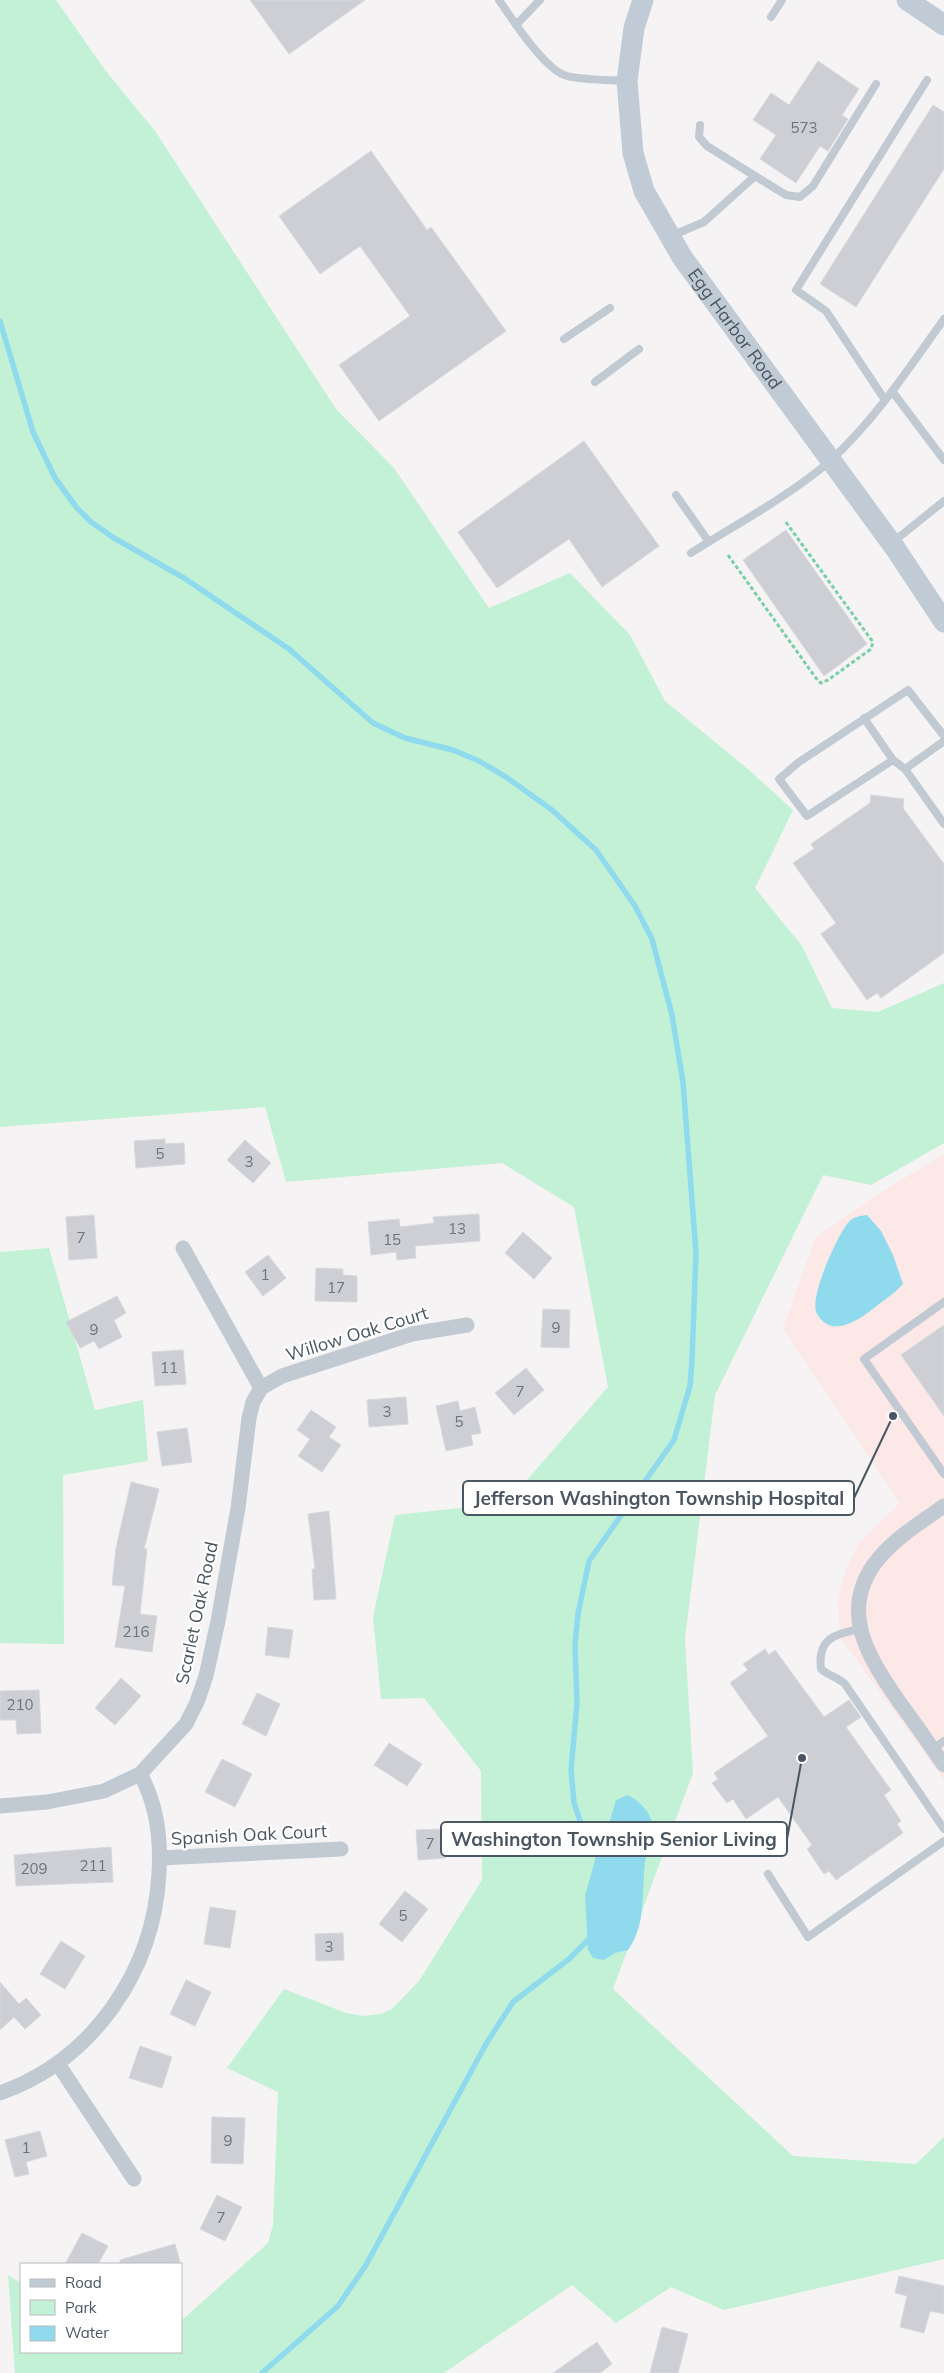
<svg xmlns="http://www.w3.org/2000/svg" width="944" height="2373" viewBox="0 0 944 2373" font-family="Mulish,sans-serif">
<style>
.medical{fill:#fce8e6}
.green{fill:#c3f1d5}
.water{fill:#90daee}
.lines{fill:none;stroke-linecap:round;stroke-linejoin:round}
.stream{stroke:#90daee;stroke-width:5.5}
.building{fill:#cdcfd5;stroke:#d7d9de}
.path{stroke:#7ad0a6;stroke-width:3;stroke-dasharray:4 2.5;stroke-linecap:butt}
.service{stroke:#c1cad2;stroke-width:8}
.minor{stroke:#c1cad2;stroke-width:15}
.secondary{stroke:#c1cbd6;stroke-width:21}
.labels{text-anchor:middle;stroke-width:4.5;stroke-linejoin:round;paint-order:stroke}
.number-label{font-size:15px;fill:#6b747e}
.street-label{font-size:18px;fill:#4a5661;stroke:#fff}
.leader{fill:none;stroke:#4a5661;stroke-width:2}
.callout-dot{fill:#4a5661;stroke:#fff;stroke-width:2}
.callout{fill:#fff;stroke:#4a5661;stroke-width:2}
.callout-label{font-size:19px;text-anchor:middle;font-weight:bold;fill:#4a5661}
</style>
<rect width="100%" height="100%" fill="#f5f3f3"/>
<path class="medical" d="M 944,1154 L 944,1780 L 840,1637 L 838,1598 L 847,1567 L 859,1543 L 900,1503 L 783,1329 L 815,1238 L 872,1198 Z"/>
<path class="green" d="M 0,0 L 56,0 L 105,70 L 155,131 L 336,409 L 394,468 L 489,608 L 570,573 L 630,635 L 665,701 L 749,770 L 793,810 L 755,888 L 802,946 L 832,1008 L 878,1012 L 944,983 L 944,1143 L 871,1185 L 823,1175 L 715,1395 L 685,1639 L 693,1773 L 613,1989 L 793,2156 L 916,2164 L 944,2137 L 944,2259 L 724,2310 L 671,2287 L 616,2323 L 572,2285 L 444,2373 L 15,2373 L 8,2275 L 21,2283 L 21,2352 L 181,2352 L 181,2321 L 268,2243 L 273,2225 L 278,2092 L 227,2068 L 284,1989 L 346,2013 L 363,2016 L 381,2014 L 392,2009 L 419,1981 L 482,1880 L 481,1771 L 424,1698 L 381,1699 L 373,1617 L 395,1515 L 507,1503 L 608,1387 L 574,1207 L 502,1163 L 286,1182 L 265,1107 L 0,1127 Z
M 49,1248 L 95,1410 L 143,1400 L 148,1461 L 63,1475 L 64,1644 L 0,1643 L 0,1252 Z"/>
<path class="water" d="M 867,1215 L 881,1231 L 893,1255 L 903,1284 C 896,1292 887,1298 879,1304 C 863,1317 833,1341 817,1314 C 808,1299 837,1237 847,1224 C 852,1217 859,1216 867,1215 Z
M 628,1795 C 638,1800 650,1811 652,1823 C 655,1837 646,1850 645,1864 C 641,1895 647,1923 628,1950 L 615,1953 L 604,1960 L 593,1958 L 588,1950 L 585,1896 L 598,1849 L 607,1830 L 616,1800 Z"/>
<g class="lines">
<path class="stream" d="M 0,321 L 33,432 L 55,478 L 77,508 L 91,522 L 114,538 L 184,578 L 289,649 L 373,723 L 405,738 L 453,750 L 479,761 L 506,777 L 552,810 L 596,850 L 635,906 L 652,939 L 672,1015 L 683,1082 L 696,1253 L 692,1360 L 690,1386 L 674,1440 L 589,1561 L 578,1614 L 575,1645 L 577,1703 L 571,1770 L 574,1803 L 582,1826 L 599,1859
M 262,2373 L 338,2306 L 366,2265 L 486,2044 L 513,2002 L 569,1959 L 592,1936"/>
</g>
<path class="building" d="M 250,0 L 365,0 L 289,54 Z
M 818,61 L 859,89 L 842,115 L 848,119 L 828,151 L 820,146 L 796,183 L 760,159 L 776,135 L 753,120 L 771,93 L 789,105 Z
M 933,105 L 944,112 L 944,169 L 856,307 L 820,284 Z
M 371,151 L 427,230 L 431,227 L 506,331 L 379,421 L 339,365 L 410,316 L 360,246 L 320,274 L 279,216 Z
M 584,441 L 659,546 L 602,587 L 569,539 L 497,588 L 458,532 Z
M 786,530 L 867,644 L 824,676 L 743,560 Z
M 871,795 L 904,799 L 903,808 L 944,864 L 944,953 L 881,998 L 877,993 L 867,1000 L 821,934 L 836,923 L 793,863 L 814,849 L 811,844 L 870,803 Z
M 165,1139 L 165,1144 L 184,1143 L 185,1164 L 136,1168 L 134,1141 Z
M 245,1140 L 271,1163 L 253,1183 L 227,1160 Z
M 479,1214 L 480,1241 L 415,1246 L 416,1258 L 397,1260 L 396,1252 L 371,1255 L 368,1222 L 399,1219 L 400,1227 L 434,1223 L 433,1217 Z
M 94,1215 L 97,1258 L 69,1260 L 66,1217 Z
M 523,1232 L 552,1258 L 534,1279 L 505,1253 Z
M 268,1255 L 286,1278 L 263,1296 L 245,1272 Z
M 316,1268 L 343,1269 L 343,1275 L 357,1276 L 357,1302 L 315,1301 Z
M 117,1296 L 126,1313 L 114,1320 L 122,1337 L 99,1349 L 94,1341 L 80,1348 L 66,1322 Z
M 543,1309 L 570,1310 L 569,1348 L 541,1347 Z
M 944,1325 L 944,1416 L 901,1355 Z
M 183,1350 L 186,1384 L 155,1386 L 152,1352 Z
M 526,1368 L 544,1390 L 514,1415 L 495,1393 Z
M 406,1397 L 408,1424 L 369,1427 L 367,1400 Z
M 458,1401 L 460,1411 L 475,1407 L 481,1433 L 471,1435 L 473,1445 L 446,1451 L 436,1406 Z
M 311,1410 L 336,1427 L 329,1437 L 341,1445 L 322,1472 L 298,1456 L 310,1439 L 297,1430 Z
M 187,1428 L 192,1462 L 162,1466 L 157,1432 Z
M 131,1482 L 159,1489 L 144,1549 L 147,1549 L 140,1614 L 157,1616 L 152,1652 L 115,1647 L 125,1586 L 112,1585 L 116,1548 Z
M 329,1511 L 336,1599 L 314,1600 L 312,1569 L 315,1569 L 308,1514 Z
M 268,1627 L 293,1630 L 289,1658 L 265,1655 Z
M 765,1649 L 769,1655 L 775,1650 L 824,1717 L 849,1700 L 861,1717 L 846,1727 L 891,1790 L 884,1795 L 901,1821 L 897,1824 L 903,1833 L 836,1880 L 829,1871 L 824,1874 L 807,1849 L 812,1845 L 778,1797 L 746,1819 L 733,1799 L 727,1803 L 712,1783 L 718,1779 L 714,1773 L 768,1736 L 730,1683 L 748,1670 L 743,1664 Z
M 121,1678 L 141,1696 L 115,1725 L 95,1708 Z
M 39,1690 L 41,1733 L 17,1734 L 16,1720 L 0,1720 L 0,1691 Z
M 257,1693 L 280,1704 L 266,1736 L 242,1724 Z
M 389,1743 L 422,1764 L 407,1786 L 374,1765 Z
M 222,1759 L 252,1774 L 235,1807 L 205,1792 Z
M 443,1829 L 445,1858 L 418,1860 L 416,1830 Z
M 111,1847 L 113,1882 L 16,1886 L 14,1855 Z
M 405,1891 L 428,1909 L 402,1942 L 379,1924 Z
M 210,1907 L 236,1911 L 230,1948 L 204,1944 Z
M 343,1933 L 344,1960 L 316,1961 L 315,1934 Z
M 61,1941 L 85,1956 L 65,1989 L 40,1974 Z
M 186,1980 L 211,1992 L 195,2026 L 170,2014 Z
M 0,1982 L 19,2004 L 26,1998 L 41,2015 L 25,2029 L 14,2017 L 0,2030 Z
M 140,2046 L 172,2057 L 162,2088 L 129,2078 Z
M 212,2117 L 245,2118 L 243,2164 L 211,2163 Z
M 40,2131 L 47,2156 L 26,2162 L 29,2174 L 15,2177 L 5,2140 Z
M 217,2195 L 242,2207 L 225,2241 L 200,2229 Z
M 82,2233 L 108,2246 L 98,2264 L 65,2264 Z
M 175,2244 L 180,2262 L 170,2264 L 120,2264 L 120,2260 Z
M 899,2276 L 944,2286 L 944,2314 L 930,2311 L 924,2333 L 900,2327 L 907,2296 L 895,2293 Z
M 662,2327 L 688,2334 L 678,2373 L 650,2373 Z
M 597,2342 L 612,2364 L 600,2373 L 553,2373 Z"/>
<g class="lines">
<path class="path" d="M 728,555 L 818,681 L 821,683 L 828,680 L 871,649 L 873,642 L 785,521"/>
<path class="service" d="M 499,0 C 512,19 543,67 564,75 C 582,81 606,79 625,81
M 771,17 L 782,0
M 516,25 L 540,0
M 700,125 L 699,137 L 707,146 L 755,176
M 671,236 L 704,222 L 755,176 L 786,195 L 800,197 L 813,186 L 876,84
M 564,339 L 610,308
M 595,382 L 639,349
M 892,391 L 944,460
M 885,400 L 826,311 L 796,290 L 927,80
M 676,495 L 709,542
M 893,542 L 944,501
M 691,553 C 735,525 791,495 830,461 C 875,420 909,368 944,319
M 864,718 L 893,760 L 905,769 L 944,824
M 893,760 L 807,816 L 779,779 L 799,762 L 908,690 L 944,736
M 905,769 L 944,741
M 944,1302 L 864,1359 L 944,1474
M 860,1629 C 834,1634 817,1639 821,1669 C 829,1676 838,1677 845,1684 L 944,1829
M 933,1749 L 944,1741
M 768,1874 L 808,1937 L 944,1841"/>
<path class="minor" d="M 183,1248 L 261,1388
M 944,1506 C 921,1522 897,1537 879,1558 C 836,1610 869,1658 900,1703 C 915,1723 929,1744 944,1765
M 0,1806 L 47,1802 L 104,1791 L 140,1774 L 186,1724 L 197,1702 L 206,1676 L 218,1621 L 238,1508 L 249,1418 L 253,1402 L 261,1388 L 282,1376 L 412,1334 L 467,1325
M 160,1858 L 341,1849
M 58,2064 L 134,2179
M 0,2093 C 93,2060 154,1971 159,1873 C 161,1839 157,1804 140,1774"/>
<g class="secondary">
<path id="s1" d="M 643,0 L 634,28 L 627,81 L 633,153 L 644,191 L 682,257 L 895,548 L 944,622"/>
<path d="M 907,0 L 944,25"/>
</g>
</g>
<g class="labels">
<g class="number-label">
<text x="804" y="133">573</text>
<text x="160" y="1159">5</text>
<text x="249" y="1167">3</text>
<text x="457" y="1234">13</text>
<text x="81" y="1243">7</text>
<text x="392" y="1245">15</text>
<text x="265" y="1280">1</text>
<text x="336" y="1293">17</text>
<text x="556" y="1333">9</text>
<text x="94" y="1335">9</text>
<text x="169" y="1373">11</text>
<text x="520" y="1397">7</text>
<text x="387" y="1417">3</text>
<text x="459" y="1427">5</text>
<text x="136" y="1637">216</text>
<text x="20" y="1710">210</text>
<text x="430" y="1849">7</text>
<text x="93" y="1871">211</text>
<text x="34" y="1874">209</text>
<text x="403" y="1921">5</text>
<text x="329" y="1952">3</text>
<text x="228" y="2146">9</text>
<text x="26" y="2153">1</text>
<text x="221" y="2223">7</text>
</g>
<g class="street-label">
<text dy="6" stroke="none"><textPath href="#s1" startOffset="360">Egg Harbor Road</textPath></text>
<text transform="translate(357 1334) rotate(-17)" y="6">Willow Oak Court</text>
<text transform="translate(197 1613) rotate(-78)" y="6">Scarlet Oak Road</text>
<text transform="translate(249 1835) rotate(-3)" y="6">Spanish Oak Court</text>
</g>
</g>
<path class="leader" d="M893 1416L854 1498M802 1758L787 1839"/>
<g class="callout-dot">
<circle cx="893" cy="1416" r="5"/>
<circle cx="802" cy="1758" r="5"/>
</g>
<g class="callout">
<rect x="463" y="1481" width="391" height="34" rx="5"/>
<rect x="441" y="1822" width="346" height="34" rx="5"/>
</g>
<g class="callout-label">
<text x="659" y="1505">Jefferson Washington Township Hospital</text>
<text x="614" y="1846">Washington Township Senior Living</text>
</g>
<rect x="20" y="2263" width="162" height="90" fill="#ffffff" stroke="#b7bbc0"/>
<rect x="30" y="2279" width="25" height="8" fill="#c1cbd6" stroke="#b7bbc0"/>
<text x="65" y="2288" font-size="15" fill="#4a5661">Road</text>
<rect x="30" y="2300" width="25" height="15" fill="#c3f1d5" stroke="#b7bbc0"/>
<text x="65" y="2313" font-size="15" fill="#4a5661">Park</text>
<rect x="30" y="2326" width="25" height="15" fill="#90daee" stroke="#b7bbc0"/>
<text x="65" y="2338" font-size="15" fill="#4a5661">Water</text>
</svg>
